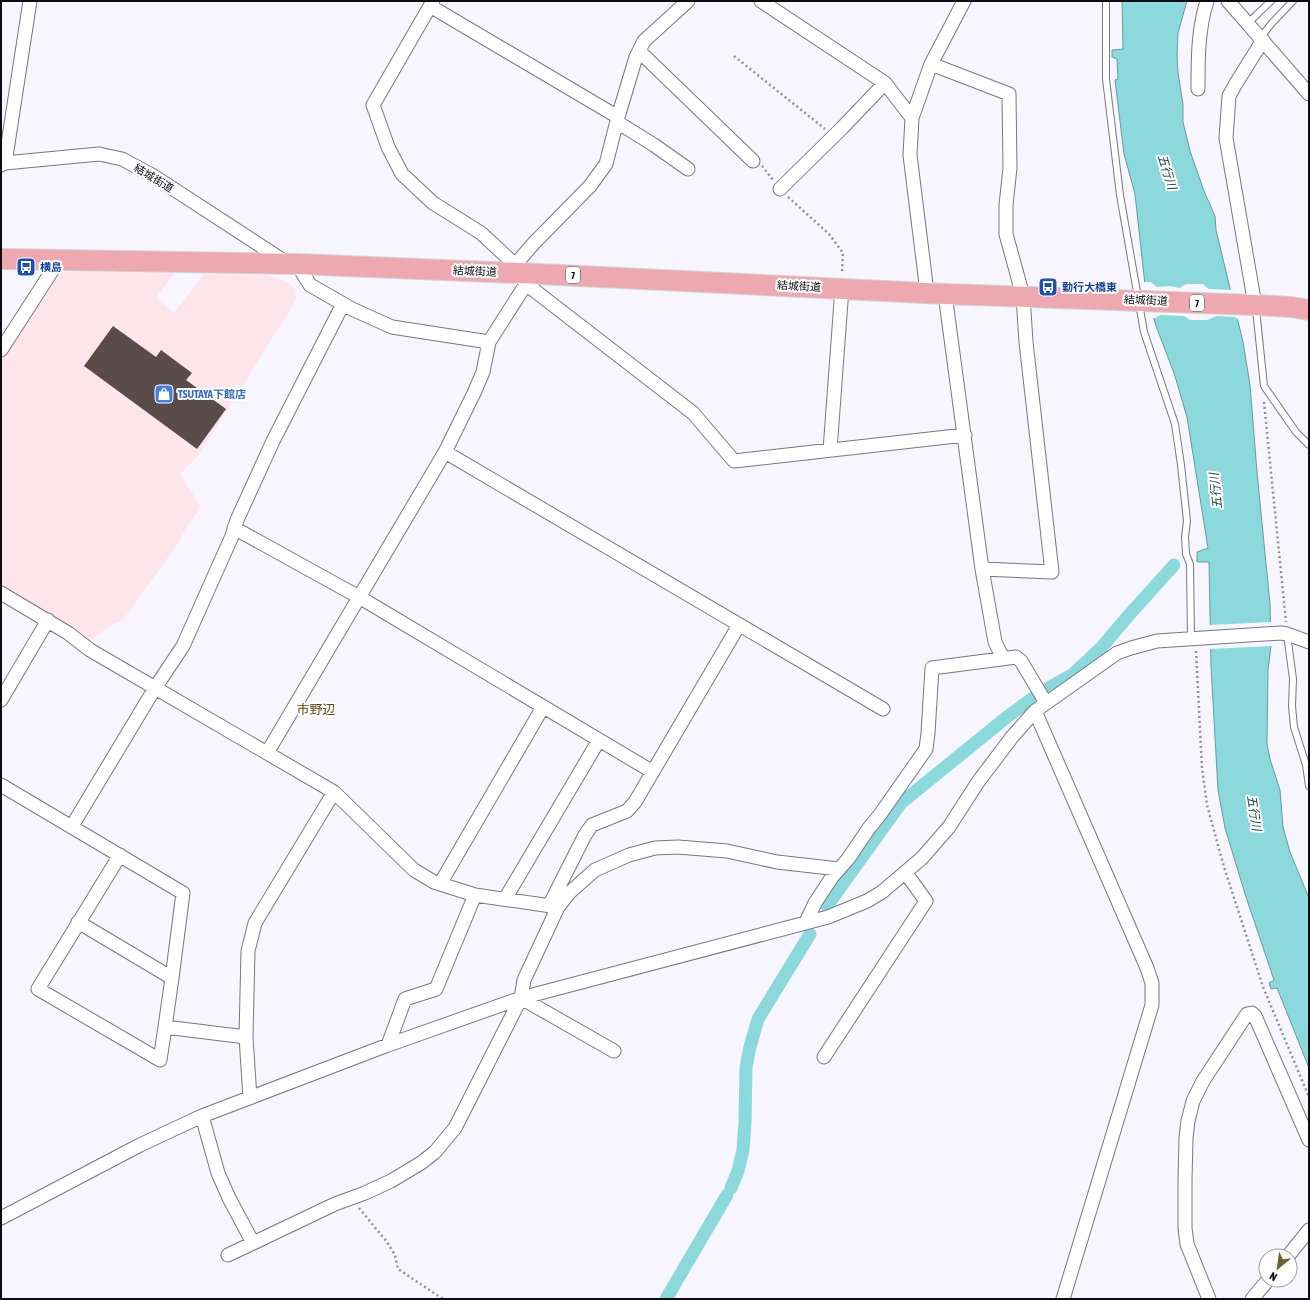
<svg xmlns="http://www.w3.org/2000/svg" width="1310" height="1300" viewBox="0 0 1310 1300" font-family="'Asap Condensed','Noto Sans JP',sans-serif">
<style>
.commercial{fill:#fee4eb}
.water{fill:#8bd9dd;stroke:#659ca0}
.pier{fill:#f7f5fd}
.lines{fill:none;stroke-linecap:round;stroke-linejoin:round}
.canal{stroke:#8bd9dd;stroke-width:13}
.building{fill:#5a4c49}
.service-casing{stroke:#797683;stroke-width:8}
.minor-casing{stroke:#797683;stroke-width:15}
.primary-casing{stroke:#d3d3d4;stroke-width:22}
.path{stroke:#929096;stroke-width:2.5;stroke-dasharray:2 3;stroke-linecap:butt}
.service{stroke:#fff;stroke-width:6}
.minor{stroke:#fff;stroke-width:13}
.primary{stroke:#eea9b0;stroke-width:20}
.labels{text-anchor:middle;stroke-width:4;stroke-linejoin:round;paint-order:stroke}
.shield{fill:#fff;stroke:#565558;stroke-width:1}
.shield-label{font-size:10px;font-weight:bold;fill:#0d0c10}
.street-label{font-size:11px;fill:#0d0c10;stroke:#fff}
.transit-label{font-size:11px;font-weight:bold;fill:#164399;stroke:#fff;text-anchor:start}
.shop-label{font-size:11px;font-weight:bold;fill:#366cbe;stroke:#fff;text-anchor:start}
.water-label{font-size:12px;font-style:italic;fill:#12383a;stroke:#fff}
.quarter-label{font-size:13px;fill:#594908;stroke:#fff}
</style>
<rect width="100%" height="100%" fill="#f7f5fd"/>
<path class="commercial" d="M 62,272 L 174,273 L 156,298 L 174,313 L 203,275 L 262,275 L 278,279 L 287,282 L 295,288 L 296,297 L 292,307 L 198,456 L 180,474 L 201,507 L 184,531 L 179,542 L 123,620 L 113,624 L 91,640 L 1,588 L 1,360 Z"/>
<path class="water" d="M 1122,1 L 1187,1 L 1178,33 L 1177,55 L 1178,73 L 1183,104 L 1183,122 L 1190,151 L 1204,191 L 1215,216 L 1216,230 L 1243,342 L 1250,385 L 1257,472 L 1270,604 L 1271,646 L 1268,670 L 1267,744 L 1270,759 L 1280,790 L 1283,827 L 1290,852 L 1309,898 L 1309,1068 L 1277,988 L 1271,989 L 1269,983 L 1274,980 L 1246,897 L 1225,828 L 1218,790 L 1211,666 L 1209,562 L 1197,562 L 1197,552 L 1208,548 L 1187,417 L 1174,373 L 1156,326 L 1145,285 L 1135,194 L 1124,154 L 1115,80 L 1118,79 L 1117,59 L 1112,57 L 1112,50 L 1123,49 Z"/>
<path class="pier" d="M 1143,282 L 1151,282 L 1157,287 L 1169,286 L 1180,288 L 1186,284 L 1203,284 L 1209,289 L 1233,290 L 1240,321 L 1235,317 L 1217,316 L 1207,320 L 1190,320 L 1184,316 L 1160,315 L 1155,318 L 1152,318 Z
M 1272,622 L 1273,646 L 1209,649 L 1209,625 Z"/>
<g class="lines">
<path class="canal" d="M 1047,689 L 1072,675 L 1101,648 L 1129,615 L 1174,565
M 827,906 L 901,803 L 1007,717 L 1033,698
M 731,1188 L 738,1171 L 743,1150 L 745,1122 L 746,1067 L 750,1047 L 758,1019 L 810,934
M 666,1299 L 727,1195"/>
</g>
<path class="building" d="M 113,326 L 156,357 L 161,350 L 192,373 L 186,380 L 226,409 L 197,449 L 84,366 Z"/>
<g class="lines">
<defs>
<path id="service" d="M 1106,1 L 1106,79 L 1120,195 L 1144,332 L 1175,424 L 1181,465 L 1187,521 L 1185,537 L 1186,554 L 1190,564 L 1191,639
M 1248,23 L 1271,1
M 1261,37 L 1271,24 L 1293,1
M 1256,309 L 1264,386 L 1296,432 L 1309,445
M 1287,634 L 1293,679 L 1292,706 L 1294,727 L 1306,765 L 1309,786"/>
<path id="minor" d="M 433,1 L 373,105 L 388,147 L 402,174 L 433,203 L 481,233 L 510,260 L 526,284 L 693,413 L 734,461 L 965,435
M 761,1 L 885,83 L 912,118
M 1228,1 L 1309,94
M 430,6 L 618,117
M 639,51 L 753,161
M 931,64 L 1009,94 L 1010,168 L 1006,205 L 1006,234 L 1023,296 L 1026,342 L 1052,572 L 982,569
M 1198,89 C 1198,59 1198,29 1207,1
M 617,122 L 654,145 L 688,169
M 5,163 L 30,1
M 1,165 L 5,163 L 99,154 L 122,159 L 152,175 L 287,263
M 780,189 L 842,128 L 885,83
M 297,264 L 310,285 L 352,309 L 392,327 L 489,342
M 514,266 L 534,243 L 590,186 L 606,164 L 618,117 L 636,57 L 644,41 L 688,1
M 927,292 L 910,155 L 912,118 L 931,64 L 964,1
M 945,294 L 982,569 L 995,642 L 1003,658
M 1255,305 L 1226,138 L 1229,96 L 1235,85 L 1263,40
M 1,350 L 59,260
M 830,450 L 842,288
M 445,452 L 883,709
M 234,528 L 359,597 L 653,772
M 1,593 L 68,633 L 90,650 L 334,792 L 414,870 L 434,882 L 475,895 L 558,907
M 1,700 L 48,620
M 1035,711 L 1147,968 L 1152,983 L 1152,1005 L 1063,1299
M 267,753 L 445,452 L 474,393 L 483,372 L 489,342 L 526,284
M 1,785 L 183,893 L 172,978 L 165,1027 L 246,1037
M 72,826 L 155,688 L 183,646 L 232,536 L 237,520 L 273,441 L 343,304
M 120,855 L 38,989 L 160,1060 L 165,1027
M 440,884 L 543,707
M 505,899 L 599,740
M 549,906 L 585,835 L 592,825 L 627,811 L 635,802 L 739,625
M 78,922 L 172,978
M 806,922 L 815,903 L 832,877 L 848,859 L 869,828 L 879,816 L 926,749 L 928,733 L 932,668 L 1016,657 L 1021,661 L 1046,703
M 521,998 L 614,1051
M 388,1045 L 405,999 L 436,989 L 475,895
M 824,1057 L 926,901 L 905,872
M 250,1098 L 246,1037 L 248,951 L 255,923 L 334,792
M 202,1116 L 218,1173 L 229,1198 L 253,1243
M 1,1218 L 140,1145 L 202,1116 L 388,1045 L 521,998 L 828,917 L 867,901 L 882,892 L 922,858 L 949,827 L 978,782 L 1012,737 L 1035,711 L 1117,653 L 1131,648 L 1157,641 L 1281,633 L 1287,634 L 1309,642
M 228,1255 L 335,1204 L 365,1193 L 391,1181 L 421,1163 L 435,1152 L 455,1128 L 521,998 L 524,980 L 558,907 L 569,893 L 595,870 L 629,855 L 655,848 L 678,847 L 727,851 L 777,862 L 839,869
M 1288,1256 L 1309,1230
M 1209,1299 L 1187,1244 L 1185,1228 L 1185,1180 L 1186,1138 L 1188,1121 L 1193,1101 L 1203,1081 L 1247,1014 L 1252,1013 L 1255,1016 L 1309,1140
M 1252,1299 L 1268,1280"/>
<path id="primary" d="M 1,259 L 297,264 L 519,273 L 945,294 L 1255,305 L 1291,307 L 1309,310"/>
</defs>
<use href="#service" class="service-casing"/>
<use href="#minor" class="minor-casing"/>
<use href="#primary" class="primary-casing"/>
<path class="path" d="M 734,56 L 825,129
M 762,166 L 773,180
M 788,197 L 829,234 L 843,253 L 842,273
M 1264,402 L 1286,622
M 1196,651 L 1202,768 L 1207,805 L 1224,867 L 1263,987 L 1309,1097
M 359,1208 L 387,1242 L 395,1255 L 398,1269 L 443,1299"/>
<use href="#service" class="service"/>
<use href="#minor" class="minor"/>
<use href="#primary" class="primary"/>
</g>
<defs>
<symbol id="bus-square" viewBox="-11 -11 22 22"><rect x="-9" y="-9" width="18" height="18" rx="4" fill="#1a4fb4" stroke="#fff"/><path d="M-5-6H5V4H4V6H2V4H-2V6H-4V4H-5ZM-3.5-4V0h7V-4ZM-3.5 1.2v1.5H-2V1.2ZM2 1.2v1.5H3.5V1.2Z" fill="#fff"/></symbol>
<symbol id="shop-square" viewBox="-11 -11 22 22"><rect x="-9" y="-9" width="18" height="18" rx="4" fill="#3f7fe0" stroke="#fff"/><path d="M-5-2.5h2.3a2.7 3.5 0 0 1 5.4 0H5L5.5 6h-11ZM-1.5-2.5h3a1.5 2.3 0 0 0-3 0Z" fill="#fff"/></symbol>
</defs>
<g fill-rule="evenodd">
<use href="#bus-square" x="15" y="256" width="22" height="22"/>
<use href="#bus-square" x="1037" y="276" width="22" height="22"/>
<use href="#shop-square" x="153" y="383" width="22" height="22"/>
</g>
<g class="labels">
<g class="shield">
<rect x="566" y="267" width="14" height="16" rx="3"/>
<rect x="1190" y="295" width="14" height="16" rx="3"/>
</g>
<g class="shield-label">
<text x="573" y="279">7</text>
<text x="1197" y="307">7</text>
</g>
<g class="street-label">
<text transform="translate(154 178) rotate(31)" y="4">結城街道</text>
<text transform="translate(475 271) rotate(2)" y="4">結城街道</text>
<text transform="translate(799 286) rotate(3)" y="4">結城街道</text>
<text transform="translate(1146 300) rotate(2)" y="4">結城街道</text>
</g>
<g class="transit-label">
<text x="40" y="271">横島</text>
<text x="1062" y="291">勤行大橋東</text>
</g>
<g class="shop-label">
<text x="178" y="398">TSUTAYA下館店</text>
</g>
<g class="water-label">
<text transform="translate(1167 172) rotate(72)" y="4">五行川</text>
<text transform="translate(1216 491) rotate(-96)" y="4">五行川</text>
<text transform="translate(1254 813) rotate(81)" y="4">五行川</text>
</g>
<g class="quarter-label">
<text x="316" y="714">市野辺</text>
</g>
</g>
<rect width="1310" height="1300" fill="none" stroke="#0d0c10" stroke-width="4"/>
<g transform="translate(1278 1268) rotate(209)"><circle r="19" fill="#ffffff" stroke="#9e9e9f"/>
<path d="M0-3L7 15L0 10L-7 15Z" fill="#6f602d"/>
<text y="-6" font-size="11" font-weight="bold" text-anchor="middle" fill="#0d0c10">N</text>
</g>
</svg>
